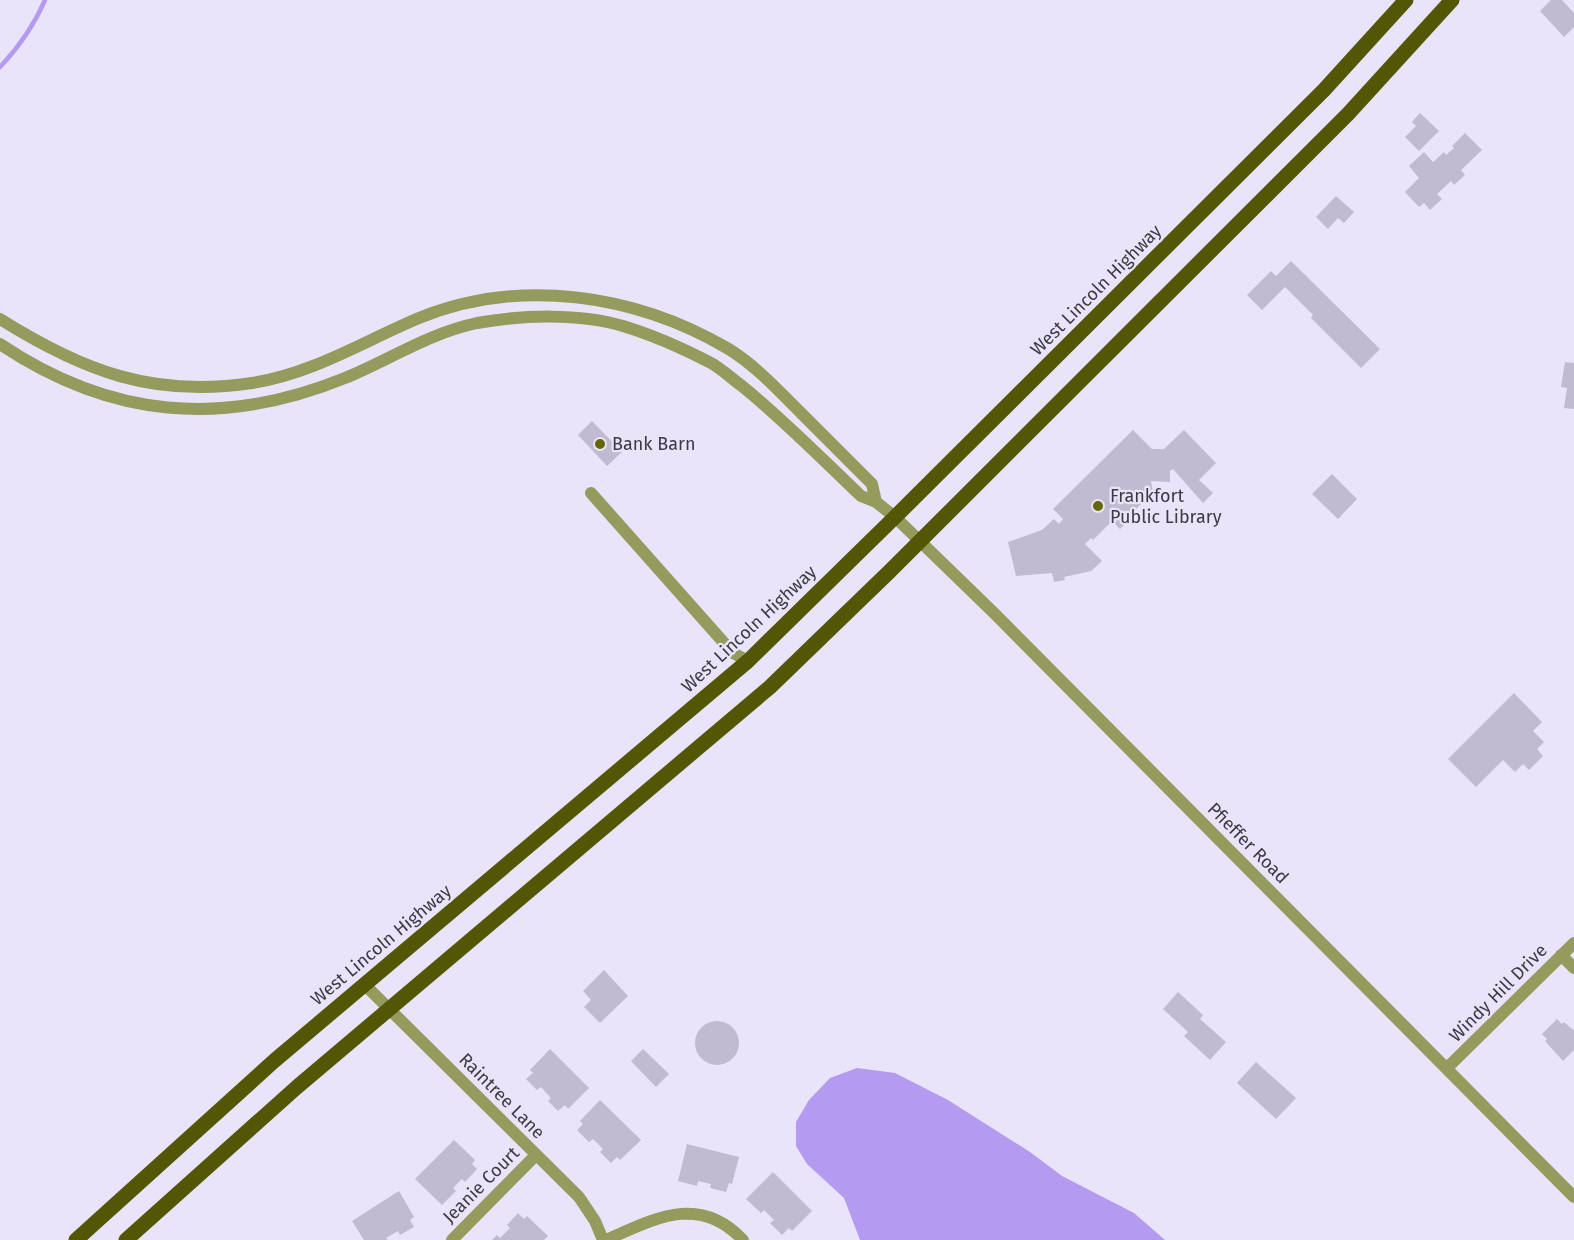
<svg xmlns="http://www.w3.org/2000/svg" width="1574" height="1240" viewBox="0 0 1574 1240" font-family="'Fira Sans',sans-serif">
<style>
.water{fill:#b49af0}
.lines{fill:none;stroke-linecap:round;stroke-linejoin:round}
.stream{stroke:#b49af0;stroke-width:4.5}
.building{fill:#c0bbd0}
.minor{stroke:#959a5d;stroke-width:12}
.tertiary{stroke:#959a5d;stroke-width:12}
.primary{stroke:#535705;stroke-width:15}
.poi-dot{fill:#636704;stroke:#e9e4f9;stroke-width:2}
.labels{text-anchor:middle;stroke-width:4.5;stroke-linejoin:round;paint-order:stroke}
.street-label{font-size:18px;fill:#3c3a43;stroke:#e9e4f9}
.poi-label{font-size:18px;fill:#3c3a43;stroke:#e9e4f9;text-anchor:start}
</style>
<rect width="100%" height="100%" fill="#e9e4f9"/>
<path class="water" d="M 857,1068 L 895,1073 L 948,1100 L 1030,1152 L 1062,1176 L 1134,1213 L 1165,1240 L 860,1240 L 844,1198 L 807,1164 L 796,1146 L 796,1122 L 809,1100 L 830,1078 Z"/>
<g class="lines">
<path class="stream" d="M 0,67 C 19,47 34,25 45,0"/>
</g>
<path class="building" d="M 1551,0 L 1562,0 L 1574,13 L 1574,27 L 1564,37 L 1540,11 Z
M 1420,113 L 1439,131 L 1419,151 L 1405,137 L 1416,126 L 1412,122 Z
M 1465,133 L 1482,150 L 1461,170 L 1465,175 L 1454,185 L 1451,181 L 1437,194 L 1442,199 L 1430,210 L 1424,203 L 1419,207 L 1405,192 L 1419,178 L 1409,166 L 1424,152 L 1433,162 L 1444,152 L 1446,155 L 1454,148 L 1452,146 Z
M 1336,196 L 1354,212 L 1344,223 L 1338,218 L 1328,229 L 1316,217 Z
M 1291,261 L 1380,349 L 1361,368 L 1311,318 L 1313,315 L 1285,287 L 1262,310 L 1247,295 L 1271,271 L 1276,276 Z
M 1565,362 L 1574,363 L 1574,409 L 1564,408 L 1567,388 L 1561,387 Z
M 592,421 L 622,452 L 607,466 L 578,435 Z
M 1133,430 L 1152,449 L 1164,449 L 1184,430 L 1216,463 L 1199,480 L 1213,493 L 1203,503 L 1173,469 L 1170,471 L 1170,482 L 1151,481 L 1153,492 L 1133,512 L 1135,514 L 1120,529 L 1112,521 L 1093,540 L 1091,538 L 1085,544 L 1102,561 L 1091,571 L 1064,577 L 1065,580 L 1054,582 L 1052,573 L 1016,576 L 1008,542 L 1042,530 L 1054,519 L 1059,524 L 1063,519 L 1053,509 Z
M 1332,474 L 1357,499 L 1338,519 L 1312,494 Z
M 1514,693 L 1542,722 L 1533,731 L 1544,742 L 1537,749 L 1543,756 L 1529,770 L 1523,764 L 1515,772 L 1503,760 L 1476,787 L 1448,759 Z
M 604,970 L 628,996 L 600,1023 L 584,1007 L 591,1000 L 583,991 Z
M 1178,992 L 1203,1015 L 1200,1019 L 1226,1042 L 1210,1060 L 1184,1036 L 1188,1032 L 1163,1009 Z
M 1557,1019 L 1562,1024 L 1564,1022 L 1573,1030 L 1574,1029 L 1574,1050 L 1563,1061 L 1545,1041 L 1547,1039 L 1542,1034 Z
M695 1043a22 22 0 1 1 44 0a22 22 0 1 1-44 0Z
M 550,1049 L 589,1088 L 568,1109 L 565,1105 L 558,1111 L 548,1101 L 551,1098 L 541,1087 L 537,1090 L 526,1079 L 533,1073 L 530,1070 Z
M 643,1049 L 669,1074 L 656,1087 L 631,1061 Z
M 1256,1062 L 1296,1098 L 1276,1119 L 1237,1083 Z
M 600,1100 L 641,1140 L 620,1160 L 617,1157 L 611,1163 L 600,1152 L 603,1149 L 593,1139 L 589,1142 L 577,1130 L 583,1124 L 580,1121 Z
M 454,1140 L 475,1160 L 472,1164 L 477,1169 L 465,1182 L 462,1179 L 453,1188 L 456,1191 L 442,1205 L 415,1179 Z
M 687,1144 L 739,1157 L 732,1184 L 729,1183 L 726,1192 L 710,1188 L 711,1184 L 698,1181 L 697,1186 L 678,1181 Z
M 773,1172 L 812,1211 L 792,1231 L 789,1228 L 782,1235 L 770,1223 L 774,1220 L 764,1210 L 761,1213 L 746,1199 Z
M 399,1191 L 414,1217 L 410,1220 L 414,1227 L 400,1235 L 398,1231 L 386,1238 L 388,1240 L 364,1240 L 352,1221 Z
M 518,1213 L 524,1219 L 527,1216 L 548,1236 L 544,1240 L 492,1240 L 497,1235 L 500,1238 L 510,1228 L 507,1225 Z"/>
<g class="lines">
<path class="minor" d="M 0,319 C 83,371 153,398 252,383 C 312,374 364,341 419,318 C 520,277 634,294 727,348 C 754,364 778,390 800,412 C 824,436 848,460 872,484 L 876,502 L 861,496 C 822,459 784,420 742,386 C 732,379 722,369 711,363 C 684,349 653,335 623,326 C 580,313 521,315 477,323 C 429,333 389,360 345,378 C 222,428 110,418 0,344
M 591,493 L 733,653 L 748,661
M 876,502 L 895,517
M 1561,955 L 1574,968
M 365,985 L 579,1197 L 595,1221 L 603,1240
M 1447,1068 L 1574,943
M 452,1240 L 536,1155
M 606,1240 C 654,1219 699,1193 743,1240"/>
<path class="tertiary" d="M 895,517 L 995,614 L 1574,1197"/>
<path class="primary" d="M 76,1240 L 274,1061 L 748,661 L 895,517 L 1324,90 L 1406,0
M 126,1240 L 297,1087 L 770,687 L 890,571 L 1348,114 L 1452,0"/>
</g>
<g class="poi-dot">
<circle cx="600" cy="444" r="6"/>
<circle cx="1098" cy="506" r="6"/>
</g>
<g class="labels">
<g class="street-label">
<text transform="translate(1096 290) rotate(-45)" y="6">West Lincoln Highway</text>
<text transform="translate(749 629) rotate(-43)" y="6">West Lincoln Highway</text>
<text transform="translate(1248 843) rotate(45)" y="6">Pfieffer Road</text>
<text transform="translate(381 945) rotate(-40)" y="6">West Lincoln Highway</text>
<text transform="translate(1498 993) rotate(-45)" y="6">Windy Hill Drive</text>
<text transform="translate(502 1096) rotate(45)" y="6">Raintree Lane</text>
<text transform="translate(481 1185) rotate(-45)" y="6">Jeanie Court</text>
</g>
<g class="poi-label">
<text x="612" y="450">Bank Barn</text>
<text x="1110" y="502">Frankfort<tspan x="1110" dy="21">Public Library</tspan></text>
</g>
</g>
</svg>
